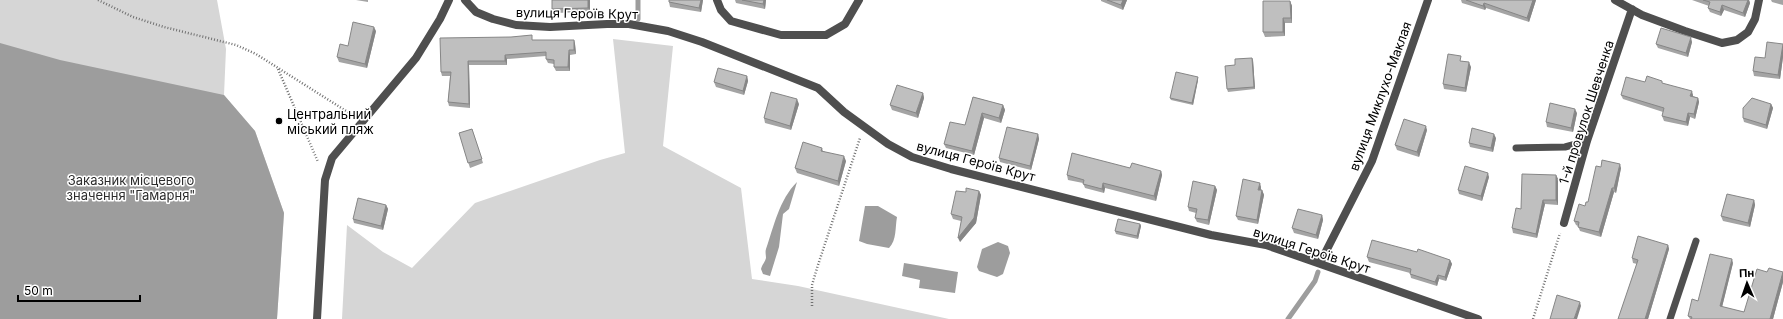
<svg xmlns="http://www.w3.org/2000/svg" width="1783" height="319" viewBox="0 0 1783 319" font-family="Inter,sans-serif">
<style>
.green{fill:#d6d6d6}
.water{fill:#9d9d9d}
.lines{fill:none;stroke-linecap:round;stroke-linejoin:round}
.stream{stroke:#9d9d9d;stroke-width:5}
.path{stroke:#717171;stroke-width:2.5;stroke-dasharray:1 2;stroke-linecap:butt}
.service{stroke:#4f4f4f;stroke-width:7}
.minor{stroke:#4f4f4f;stroke-width:8}
.wall{fill:#a4a4a4}
.shaded-wall{fill:#868686}
.building{fill:#bfbfbf;stroke:#868686}
.poi-dot{fill:#000;stroke:#fff;stroke-width:1.5}
.labels{text-anchor:middle;stroke-width:3;stroke-linejoin:round;paint-order:stroke}
.street-label{font-size:13px;fill:#000;stroke:#fff}
.poi-label{font-size:13px;fill:#000;stroke:#fff;text-anchor:start}
.park-label{font-size:13px;fill:#2d2d2d;stroke:#fff}
</style>
<rect width="100%" height="100%" fill="#fff"/>
<path class="green" d="M 0,0 L 217,0 L 226,49 L 224,95 L 255,131 L 284,213 L 277,319 L 0,319 Z
M 613,39 L 673,46 L 663,146 L 741,188 L 752,279 L 798,286 L 949,319 L 342,319 L 347,225 L 383,252 L 412,268 L 475,203 L 600,160 L 625,153 Z"/>
<path class="water" d="M 0,43 L 60,60 L 224,95 L 255,131 L 284,213 L 277,319 L 0,319 Z
M 797,182 L 789,209 L 783,214 L 779,247 L 770,276 L 763,274 L 761,269 C 762,265 765,262 766,258 C 766,255 765,252 766,249 C 774,226 779,200 797,182 Z
M 865,206 L 878,206 L 897,217 C 895,227 897,240 889,248 L 867,244 L 859,241 Z
M 998,242 L 1008,246 L 1010,253 L 1003,274 L 997,277 L 979,271 L 977,267 L 982,249 Z
M 904,263 L 958,272 L 955,293 L 919,288 L 920,280 L 902,276 Z"/>
<g class="lines">
<path class="stream" d="M 638,0 L 638,19
M 1288,319 L 1315,281 L 1318,272"/>
<path class="path" d="M 98,0 L 133,17 L 164,27 L 236,45 L 256,54 L 354,116
M 278,69 L 318,162
M 812,306 L 812,285 L 818,265 L 860,138
M 1533,319 L 1560,233"/>
<path class="service" d="M 1516,148 L 1565,147 L 1587,141
M 1670,319 L 1696,241"/>
<path class="minor" d="M 465,0 L 476,12 L 493,19 L 516,25 L 550,27 L 607,24 L 629,24 L 668,31 L 702,42 L 818,88 L 844,112 L 888,144 L 912,157 L 951,169 L 1211,235 L 1266,245 L 1478,319
M 717,0 L 721,10 L 731,21 L 781,35 L 826,35 L 845,24 L 859,0
M 1615,0 L 1642,15 L 1685,31 L 1722,43 L 1737,40 L 1748,32 L 1755,19 L 1759,0
M 1564,223 L 1587,141 L 1632,9
M 1320,263 L 1372,161 L 1428,0
M 317,319 L 325,180 L 332,158 L 416,58 L 440,19 L 449,0"/>
</g>
<path class="wall" d="M 356,0 L 368,0 L 368,2 Z
M 552,0 L 590,0 L 590,12 L 553,13 L 552,9 Z
M 703,0 L 701,12 L 670,7 L 669,2 Z
M 735,0 L 766,0 L 765,9 L 736,3 Z
M 1101,0 L 1127,0 L 1123,10 L 1101,1 Z
M 1461,0 L 1536,0 L 1529,22 L 1486,8 L 1485,10 L 1462,3 Z
M 1692,0 L 1749,0 L 1750,3 L 1745,17 L 1724,10 L 1721,16 L 1710,12 L 1708,8 L 1709,6 Z
M 1771,0 L 1783,0 L 1783,5 L 1772,2 Z
M 1290,1 L 1292,6 L 1292,23 L 1285,23 L 1285,36 L 1265,37 L 1263,32 Z
M 376,31 L 367,68 L 339,62 L 337,57 Z
M 511,37 L 533,40 L 574,40 L 575,44 L 576,54 L 570,55 L 570,71 L 556,71 L 554,67 L 554,64 L 548,63 L 546,59 L 546,56 L 507,59 L 507,65 L 469,65 L 470,108 L 449,106 L 448,102 L 450,76 L 442,76 L 441,72 Z
M 1692,42 L 1688,57 L 1658,48 L 1656,44 Z
M 1783,44 L 1783,57 L 1780,79 L 1754,76 L 1753,71 L 1765,58 Z
M 1252,58 L 1253,60 L 1255,89 L 1228,92 L 1227,89 L 1235,65 Z
M 1463,60 L 1462,61 L 1471,67 L 1466,92 L 1444,89 L 1443,84 Z
M 747,76 L 748,81 L 744,95 L 716,87 L 714,82 Z
M 1198,77 L 1198,80 L 1193,105 L 1171,100 L 1170,98 Z
M 1663,84 L 1693,95 L 1693,96 L 1698,98 L 1699,102 L 1695,119 L 1690,117 L 1688,126 L 1664,121 L 1662,116 L 1663,112 L 1623,99 L 1621,95 Z
M 923,93 L 924,98 L 918,118 L 892,110 L 890,105 Z
M 973,97 L 1003,105 L 1005,110 L 1001,123 L 984,118 L 974,155 L 946,148 L 944,144 L 965,125 Z
M 799,104 L 791,130 L 765,123 L 764,118 Z
M 1771,104 L 1773,108 L 1767,129 L 1744,122 L 1743,118 Z
M 1577,113 L 1573,132 L 1547,127 L 1546,122 Z
M 472,129 L 483,163 L 470,168 L 459,133 Z
M 1427,130 L 1419,157 L 1397,150 L 1395,145 Z
M 1038,134 L 1039,139 L 1031,170 L 1000,162 L 999,158 Z
M 1496,138 L 1493,152 L 1470,147 L 1469,143 Z
M 822,148 L 823,151 L 846,161 L 839,186 L 797,173 L 795,168 Z
M 1601,167 L 1621,168 L 1616,193 L 1614,192 L 1601,237 L 1580,231 L 1578,226 L 1576,225 L 1574,221 L 1588,202 Z
M 1130,168 L 1161,171 L 1162,175 L 1156,201 L 1105,188 L 1104,193 L 1085,188 L 1083,183 L 1068,180 L 1067,175 Z
M 1556,175 L 1558,179 L 1558,205 L 1545,204 L 1537,238 L 1513,233 L 1512,228 L 1521,209 Z
M 1489,177 L 1482,201 L 1459,194 L 1458,190 Z
M 1215,186 L 1217,190 L 1209,225 L 1197,222 L 1195,218 L 1196,213 L 1189,211 L 1188,207 Z
M 1261,187 L 1261,190 L 1262,190 L 1264,195 L 1258,224 L 1238,220 L 1236,216 Z
M 979,191 L 981,195 L 976,223 L 960,242 L 961,221 L 953,219 L 951,214 L 966,192 Z
M 1754,200 L 1755,205 L 1750,227 L 1723,221 L 1721,216 Z
M 386,205 L 388,209 L 383,230 L 354,223 L 353,219 Z
M 1322,215 L 1323,220 L 1318,239 L 1294,233 L 1292,228 Z
M 1140,224 L 1141,226 L 1138,239 L 1116,234 L 1115,231 Z
M 1668,245 L 1669,249 L 1648,319 L 1618,319 L 1637,264 L 1633,263 L 1632,258 Z
M 1417,252 L 1450,260 L 1452,264 L 1446,281 L 1439,279 L 1437,286 L 1411,278 L 1410,273 L 1369,262 L 1367,257 Z
M 1733,263 L 1722,307 L 1744,312 L 1767,272 L 1783,272 L 1783,282 L 1773,319 L 1690,319 L 1688,316 L 1698,301 Z"/>
<path class="shaded-wall" d="M 588,0 L 590,0 L 590,12 L 588,8 Z
M 701,0 L 703,0 L 701,12 L 699,8 Z
M 764,0 L 766,0 L 765,9 L 763,4 Z
M 1123,0 L 1127,0 L 1123,10 L 1121,5 Z
M 1533,0 L 1536,0 L 1529,22 L 1527,18 Z
M 1748,0 L 1749,0 L 1750,3 L 1745,17 L 1743,13 Z
M 1290,1 L 1292,6 L 1292,23 L 1291,18 Z
M 1484,3 L 1486,8 L 1485,10 L 1483,6 Z
M 1722,5 L 1724,10 L 1721,16 L 1720,12 Z
M 1283,18 L 1285,23 L 1285,36 L 1283,32 Z
M 374,27 L 376,31 L 367,68 L 365,64 Z
M 1691,37 L 1692,42 L 1688,57 L 1686,53 Z
M 574,40 L 575,44 L 576,54 L 574,50 Z
M 1783,44 L 1783,57 L 1780,79 L 1778,75 Z
M 569,50 L 570,55 L 570,71 L 568,67 Z
M 505,55 L 507,59 L 507,65 L 505,61 Z
M 1252,58 L 1253,60 L 1255,89 L 1254,87 Z
M 468,61 L 469,65 L 470,108 L 469,104 Z
M 1469,62 L 1471,67 L 1466,92 L 1465,88 Z
M 747,76 L 748,81 L 744,95 L 743,91 Z
M 1198,77 L 1198,80 L 1193,105 L 1192,103 Z
M 1692,91 L 1693,95 L 1692,100 L 1690,96 Z
M 923,93 L 924,98 L 918,118 L 916,113 Z
M 1698,98 L 1699,102 L 1695,119 L 1694,114 Z
M 797,99 L 799,104 L 791,130 L 790,126 Z
M 1771,104 L 1773,108 L 1767,129 L 1766,125 Z
M 1003,105 L 1005,110 L 1001,123 L 999,118 Z
M 1575,109 L 1577,113 L 1573,132 L 1571,128 Z
M 982,113 L 984,118 L 974,155 L 972,151 Z
M 1688,113 L 1690,117 L 1688,126 L 1686,122 Z
M 1426,126 L 1427,130 L 1419,157 L 1417,152 Z
M 1038,134 L 1039,139 L 1031,170 L 1030,166 Z
M 1494,134 L 1496,138 L 1493,152 L 1491,148 Z
M 844,156 L 846,161 L 839,186 L 838,181 Z
M 1620,164 L 1621,168 L 1616,193 L 1614,188 Z
M 1161,171 L 1162,175 L 1156,201 L 1154,196 Z
M 1488,173 L 1489,177 L 1482,201 L 1481,196 Z
M 1556,175 L 1558,179 L 1558,205 L 1556,200 Z
M 1103,183 L 1105,188 L 1104,193 L 1102,189 Z
M 1260,183 L 1261,187 L 1260,194 L 1258,190 Z
M 1215,186 L 1217,190 L 1209,225 L 1208,220 Z
M 1612,188 L 1614,192 L 1601,237 L 1599,232 Z
M 1262,190 L 1264,195 L 1258,224 L 1257,220 Z
M 979,191 L 981,195 L 976,223 L 960,242 L 958,238 Z
M 1543,200 L 1545,204 L 1537,238 L 1536,234 Z
M 1754,200 L 1755,205 L 1750,227 L 1748,223 Z
M 386,205 L 388,209 L 383,230 L 381,226 Z
M 1322,215 L 1323,220 L 1318,239 L 1316,235 Z
M 1140,224 L 1141,226 L 1138,239 L 1137,236 Z
M 1668,245 L 1669,249 L 1648,319 L 1645,319 Z
M 1732,259 L 1733,263 L 1721,311 L 1720,306 Z
M 1450,260 L 1452,264 L 1446,281 L 1445,277 Z
M 1783,272 L 1783,282 L 1773,319 L 1770,319 Z
M 1438,275 L 1439,279 L 1437,286 L 1435,282 Z
M 1580,302 L 1581,306 L 1577,319 L 1574,319 Z"/>
<path class="building" d="M 552,0 L 588,0 L 588,8 L 552,9 Z
M 669,0 L 701,0 L 699,8 L 669,2 Z
M 742,0 L 764,0 L 763,4 Z
M 1107,0 L 1123,0 L 1121,5 Z
M 1466,0 L 1533,0 L 1527,18 L 1484,3 L 1483,6 Z
M 1703,0 L 1748,0 L 1743,13 L 1722,5 L 1720,12 L 1708,8 L 1710,2 Z
M 1263,1 L 1290,1 L 1291,18 L 1283,18 L 1283,32 L 1263,32 Z
M 353,22 L 374,27 L 365,64 L 337,57 L 340,44 L 348,46 Z
M 1661,28 L 1691,37 L 1686,53 L 1656,44 Z
M 532,35 L 532,40 L 574,40 L 574,50 L 569,50 L 568,67 L 554,67 L 554,60 L 546,59 L 546,52 L 505,55 L 505,61 L 468,61 L 469,104 L 448,102 L 451,72 L 441,72 L 440,38 L 511,37 Z
M 1767,42 L 1783,44 L 1778,75 L 1753,71 L 1755,57 L 1765,58 Z
M 1448,54 L 1461,56 L 1460,61 L 1469,62 L 1465,88 L 1443,84 Z
M 1252,58 L 1254,87 L 1227,89 L 1225,66 L 1235,65 L 1235,59 Z
M 718,68 L 747,76 L 743,91 L 714,82 Z
M 1176,72 L 1198,77 L 1192,103 L 1170,98 Z
M 1647,76 L 1662,81 L 1662,83 L 1692,91 L 1690,96 L 1698,98 L 1694,114 L 1688,113 L 1686,122 L 1662,116 L 1664,108 L 1621,95 L 1626,77 L 1645,82 Z
M 897,85 L 923,93 L 916,113 L 890,105 Z
M 771,92 L 797,99 L 790,126 L 764,118 Z
M 973,97 L 1003,105 L 999,118 L 982,113 L 972,151 L 944,144 L 950,122 L 965,125 Z
M 1752,98 L 1771,104 L 1766,125 L 1743,118 L 1743,108 Z
M 1550,103 L 1575,109 L 1571,128 L 1546,122 Z
M 1404,119 L 1426,126 L 1417,152 L 1395,145 Z
M 1007,127 L 1038,134 L 1030,166 L 999,158 Z
M 1472,128 L 1494,134 L 1491,148 L 1469,143 Z
M 472,129 L 482,159 L 468,163 L 459,133 Z
M 803,142 L 822,148 L 821,151 L 844,156 L 838,181 L 795,168 Z
M 1072,153 L 1130,168 L 1132,163 L 1161,171 L 1154,196 L 1103,183 L 1102,189 L 1083,184 L 1084,180 L 1067,175 Z
M 1602,160 L 1620,164 L 1614,188 L 1612,188 L 1599,232 L 1578,227 L 1579,222 L 1574,221 L 1579,204 L 1585,206 L 1586,202 L 1588,202 L 1596,166 L 1601,167 Z
M 1465,166 L 1488,173 L 1481,196 L 1458,190 Z
M 1522,174 L 1556,175 L 1556,200 L 1543,200 L 1536,234 L 1512,228 L 1516,208 L 1521,209 Z
M 1243,179 L 1260,183 L 1258,190 L 1262,190 L 1257,220 L 1236,216 Z
M 1193,181 L 1215,186 L 1208,220 L 1195,218 L 1197,209 L 1188,207 Z
M 966,188 L 979,191 L 974,218 L 958,238 L 962,217 L 951,214 L 956,191 L 966,192 Z
M 1727,194 L 1754,200 L 1748,223 L 1721,216 Z
M 358,198 L 386,205 L 381,226 L 353,219 Z
M 1298,209 L 1322,215 L 1316,235 L 1292,228 Z
M 1118,219 L 1140,224 L 1137,236 L 1115,231 Z
M 1638,236 L 1668,245 L 1645,319 L 1618,319 L 1638,260 L 1632,258 Z
M 1372,240 L 1417,252 L 1418,249 L 1450,260 L 1445,277 L 1438,275 L 1435,282 L 1410,274 L 1411,269 L 1367,257 Z
M 1710,254 L 1732,259 L 1720,306 L 1744,312 L 1757,269 L 1767,272 L 1769,268 L 1783,272 L 1770,319 L 1691,319 L 1692,317 L 1688,316 L 1692,299 L 1698,301 Z
M 1557,295 L 1580,302 L 1574,319 L 1550,319 Z"/>
<circle class="poi-dot" cx="279" cy="121" r="4"/>
<g class="labels">
<g class="street-label">
<text transform="translate(577 13) rotate(1)" y="5">вулиця Героїв Крут</text>
<text transform="translate(1380 96) rotate(-70)" y="5">вулиця Миклухо-Маклая</text>
<text transform="translate(1586 112) rotate(-72)" y="5">1-й провулок Шевченка</text>
<text transform="translate(976 161) rotate(15)" y="5">вулиця Героїв Крут</text>
<text transform="translate(1312 250) rotate(18)" y="5">вулиця Героїв Крут</text>
</g>
<g class="poi-label">
<text x="287" y="119">Центральний<tspan x="287" dy="15">міський пляж</tspan></text>
</g>
<g class="park-label">
<text x="131" y="185">Заказник місцевого<tspan x="131" dy="15">значення "Гамарня"</tspan></text>
</g>
</g>
<g transform="translate(1747 283) rotate(358)" stroke="#ffffff" stroke-width="3" paint-order="stroke">
<path d="M0-3L7 15L0 10L-7 15Z" fill="#000000"/>
<text y="-6" font-size="11" font-weight="bold" text-anchor="middle" fill="#000000">Пн</text>
</g>
<path d="M18 295v6h122v-6" fill="none" stroke="#000000" stroke-width="2"/>
<text x="24" y="295" font-size="12" fill="#000000" stroke="#ffffff" stroke-width="3" paint-order="stroke">50 m</text>
</svg>
